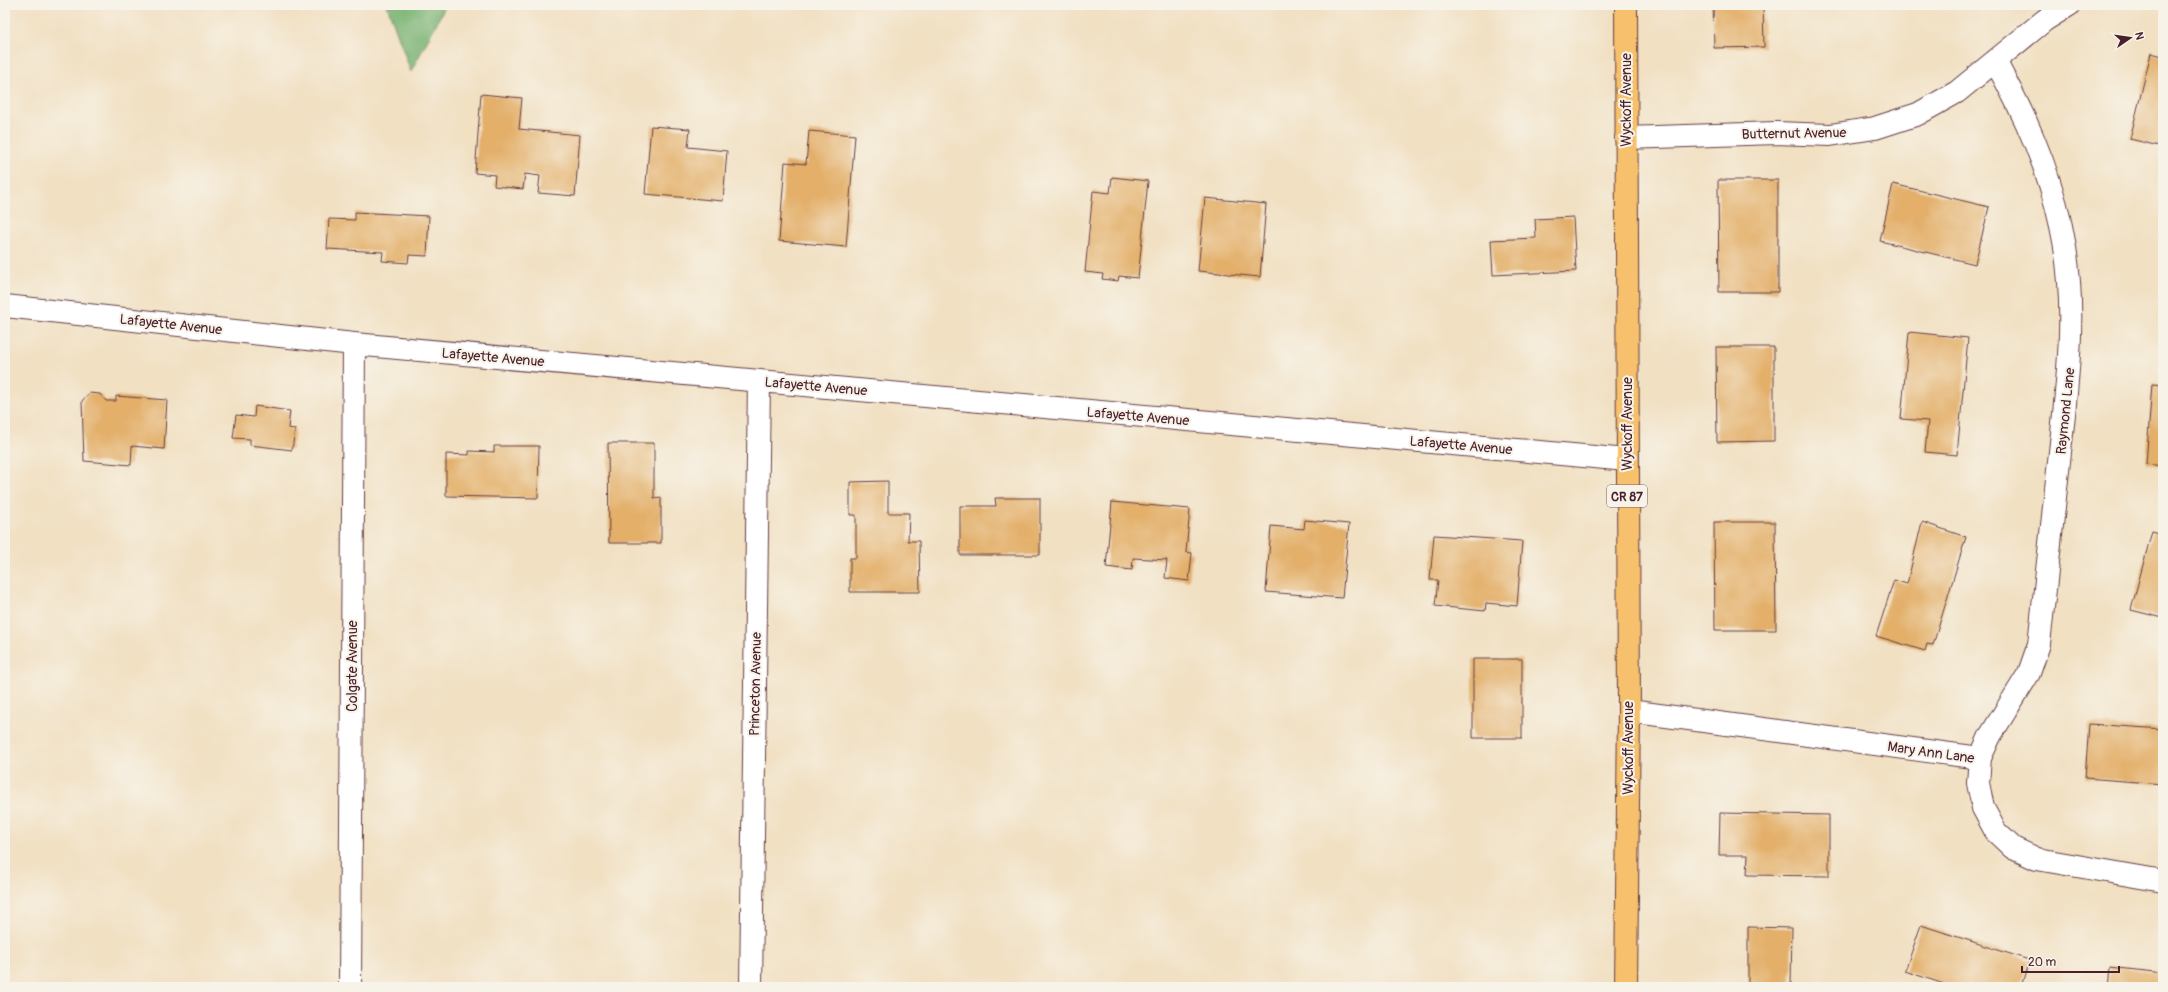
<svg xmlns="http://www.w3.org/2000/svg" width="2168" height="992" viewBox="0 0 2168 992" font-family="Pangolin,sans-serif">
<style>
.forest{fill:#7ab473;stroke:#626a4f}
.building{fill:#e3af69}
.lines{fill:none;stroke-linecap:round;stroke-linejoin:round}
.minor-casing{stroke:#633c42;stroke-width:24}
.primary-casing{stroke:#633c42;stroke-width:24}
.minor{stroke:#fff;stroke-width:22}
.primary{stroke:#f7c06c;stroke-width:22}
.labels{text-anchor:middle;stroke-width:4;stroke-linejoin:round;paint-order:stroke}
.shield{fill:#f7f3e8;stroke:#7e5f64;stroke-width:1}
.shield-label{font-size:13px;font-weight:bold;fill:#4a1f2b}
.street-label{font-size:14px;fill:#4a1f2b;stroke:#f7f3e8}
</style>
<rect width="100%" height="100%" fill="#f7f3e8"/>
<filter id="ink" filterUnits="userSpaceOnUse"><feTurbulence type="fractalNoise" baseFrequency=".025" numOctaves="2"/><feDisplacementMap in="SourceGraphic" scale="8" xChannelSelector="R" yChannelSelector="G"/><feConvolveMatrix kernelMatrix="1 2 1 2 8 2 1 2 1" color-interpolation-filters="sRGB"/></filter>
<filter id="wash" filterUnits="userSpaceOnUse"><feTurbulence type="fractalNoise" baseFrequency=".012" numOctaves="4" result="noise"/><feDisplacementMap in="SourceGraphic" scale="16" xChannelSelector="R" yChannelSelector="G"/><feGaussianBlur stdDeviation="0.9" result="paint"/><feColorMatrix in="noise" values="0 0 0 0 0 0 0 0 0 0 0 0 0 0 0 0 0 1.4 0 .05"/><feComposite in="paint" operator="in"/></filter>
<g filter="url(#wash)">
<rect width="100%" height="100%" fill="#f1e0c2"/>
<path class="forest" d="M 387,5 L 446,5 L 411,72 Z"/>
<g id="blocks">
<path class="building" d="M 1713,5 L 1763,5 L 1764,47 L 1714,48 Z
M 2151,53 L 2163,56 L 2163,147 L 2130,139 Z
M 481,94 L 522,98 L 519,129 L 580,135 L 575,196 L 538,193 L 540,176 L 525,174 L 523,189 L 494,186 L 495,175 L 475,173 Z
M 651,126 L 690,129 L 688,147 L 727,151 L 723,201 L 645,194 Z
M 809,131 L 855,135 L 846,247 L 779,241 L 785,162 L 806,164 Z
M 1112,177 L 1148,181 L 1138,278 L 1119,276 L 1118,281 L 1102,279 L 1103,274 L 1085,272 L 1093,191 L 1110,193 Z
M 1718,180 L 1778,180 L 1778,292 L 1719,292 Z
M 1893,184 L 1989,207 L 1975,264 L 1880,241 Z
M 1205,198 L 1266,204 L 1260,277 L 1198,271 Z
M 355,212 L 429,216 L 427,256 L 409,255 L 408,263 L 382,261 L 383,252 L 327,249 L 329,219 L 355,220 Z
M 1573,217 L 1576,271 L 1493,275 L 1491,240 L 1536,238 L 1535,219 Z
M 2162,292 L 2163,292 L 2163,313 L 2160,313 Z
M 1909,332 L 1968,338 L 1957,455 L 1925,452 L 1928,421 L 1901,419 Z
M 1716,347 L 1774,347 L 1774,441 L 1717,442 Z
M 2152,384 L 2163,385 L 2163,466 L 2146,464 Z
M 89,393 L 100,394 L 106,401 L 116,401 L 116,396 L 167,400 L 164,449 L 132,446 L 131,465 L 84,461 L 82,401 Z
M 255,406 L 290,411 L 288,428 L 295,429 L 292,450 L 250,445 L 250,439 L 233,438 L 236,415 L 254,417 Z
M 608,443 L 654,443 L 654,498 L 661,497 L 661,543 L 609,543 Z
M 494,446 L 539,446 L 538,498 L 446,496 L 446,454 L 469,455 L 469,451 L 494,452 Z
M 888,481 L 888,513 L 909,513 L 908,541 L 919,541 L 920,592 L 850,592 L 850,558 L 856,558 L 856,515 L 850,515 L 850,482 Z
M 995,498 L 1040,498 L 1040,555 L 960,555 L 960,506 L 996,506 Z
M 1112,502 L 1190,509 L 1186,552 L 1192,553 L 1189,581 L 1165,578 L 1167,560 L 1133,558 L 1132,570 L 1106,567 Z
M 1305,520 L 1349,524 L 1342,598 L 1266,592 L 1271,526 L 1304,529 Z
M 1714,522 L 1775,522 L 1776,630 L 1715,630 Z
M 1922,522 L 1966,537 L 1933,645 L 1927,644 L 1925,651 L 1876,636 L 1894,580 L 1907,584 Z
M 2152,531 L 2163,534 L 2163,618 L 2131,610 Z
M 1434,535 L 1522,541 L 1517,606 L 1486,603 L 1485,611 L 1435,606 L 1438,580 L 1430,580 Z
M 1473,659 L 1522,659 L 1522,738 L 1473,738 Z
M 2089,724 L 2163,729 L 2163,784 L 2085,778 Z
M 1720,813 L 1829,815 L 1829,876 L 1747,875 L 1748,855 L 1719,855 Z
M 1921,925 L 2029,960 L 2021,987 L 1953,987 L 1905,971 Z
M 1748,927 L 1792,928 L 1791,985 L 1748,984 Z
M 2110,967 L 2163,973 L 2163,987 L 2108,987 Z"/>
</g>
</g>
<g filter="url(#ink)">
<use href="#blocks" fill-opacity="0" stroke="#633c42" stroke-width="1"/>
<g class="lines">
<defs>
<path id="minor" d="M 1995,61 C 2025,115 2048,166 2061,226 C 2078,303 2068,375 2060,452 C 2053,516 2046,580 2039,644 L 2029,673 L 1990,736 L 1980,758 L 1978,783 L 1983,808 L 1996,832 L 2013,848 L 2037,859 L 2163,881
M 1626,138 L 1776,133 L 1830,135 L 1875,128 L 1918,114 L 1957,92 L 2045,20 L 2069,5
M 5,306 L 354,344 L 1627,460
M 1629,711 L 1980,758
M 350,987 L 354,344
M 751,987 L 759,381"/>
<path id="primary" d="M 1626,5 L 1629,711 L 1626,987"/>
</defs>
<use href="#minor" class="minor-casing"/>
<use href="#primary" class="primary-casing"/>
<use href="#minor" class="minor"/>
<use href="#primary" class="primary"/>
</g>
</g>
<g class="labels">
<rect class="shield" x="1607" y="485" width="40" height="22" rx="3"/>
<g class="shield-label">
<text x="1627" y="501">CR 87</text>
</g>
<g class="street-label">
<text transform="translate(1626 100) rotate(-90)" y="5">Wyckoff Avenue</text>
<text transform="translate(1794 133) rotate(-1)" y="5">Butternut Avenue</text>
<text transform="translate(171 324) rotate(6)" y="5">Lafayette Avenue</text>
<text transform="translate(493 357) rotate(5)" y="5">Lafayette Avenue</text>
<text transform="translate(816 386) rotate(5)" y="5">Lafayette Avenue</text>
<text transform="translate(2065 411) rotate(-84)" y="5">Raymond Lane</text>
<text transform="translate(1138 416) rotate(5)" y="5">Lafayette Avenue</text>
<text transform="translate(1627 424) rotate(-90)" y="5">Wyckoff Avenue</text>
<text transform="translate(1461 445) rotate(5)" y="5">Lafayette Avenue</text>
<text transform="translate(352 666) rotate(-90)" y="5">Colgate Avenue</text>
<text transform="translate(755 684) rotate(-89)" y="5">Princeton Avenue</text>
<text transform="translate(1628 748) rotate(-90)" y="5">Wyckoff Avenue</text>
<text transform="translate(1931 752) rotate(8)" y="5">Mary Ann Lane</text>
</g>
</g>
<rect width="2168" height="992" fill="none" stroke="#f7f3e8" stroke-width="20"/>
<g transform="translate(2130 38) rotate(77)" stroke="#f7f3e8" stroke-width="3" paint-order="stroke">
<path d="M0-3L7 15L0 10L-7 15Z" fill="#4a1f2b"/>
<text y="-6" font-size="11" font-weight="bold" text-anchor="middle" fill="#4a1f2b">N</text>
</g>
<path d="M2022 966v6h97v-6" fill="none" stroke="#4a1f2b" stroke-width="2"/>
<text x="2028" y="966" font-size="12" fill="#4a1f2b" stroke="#f7f3e8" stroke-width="3" paint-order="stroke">20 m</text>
</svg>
